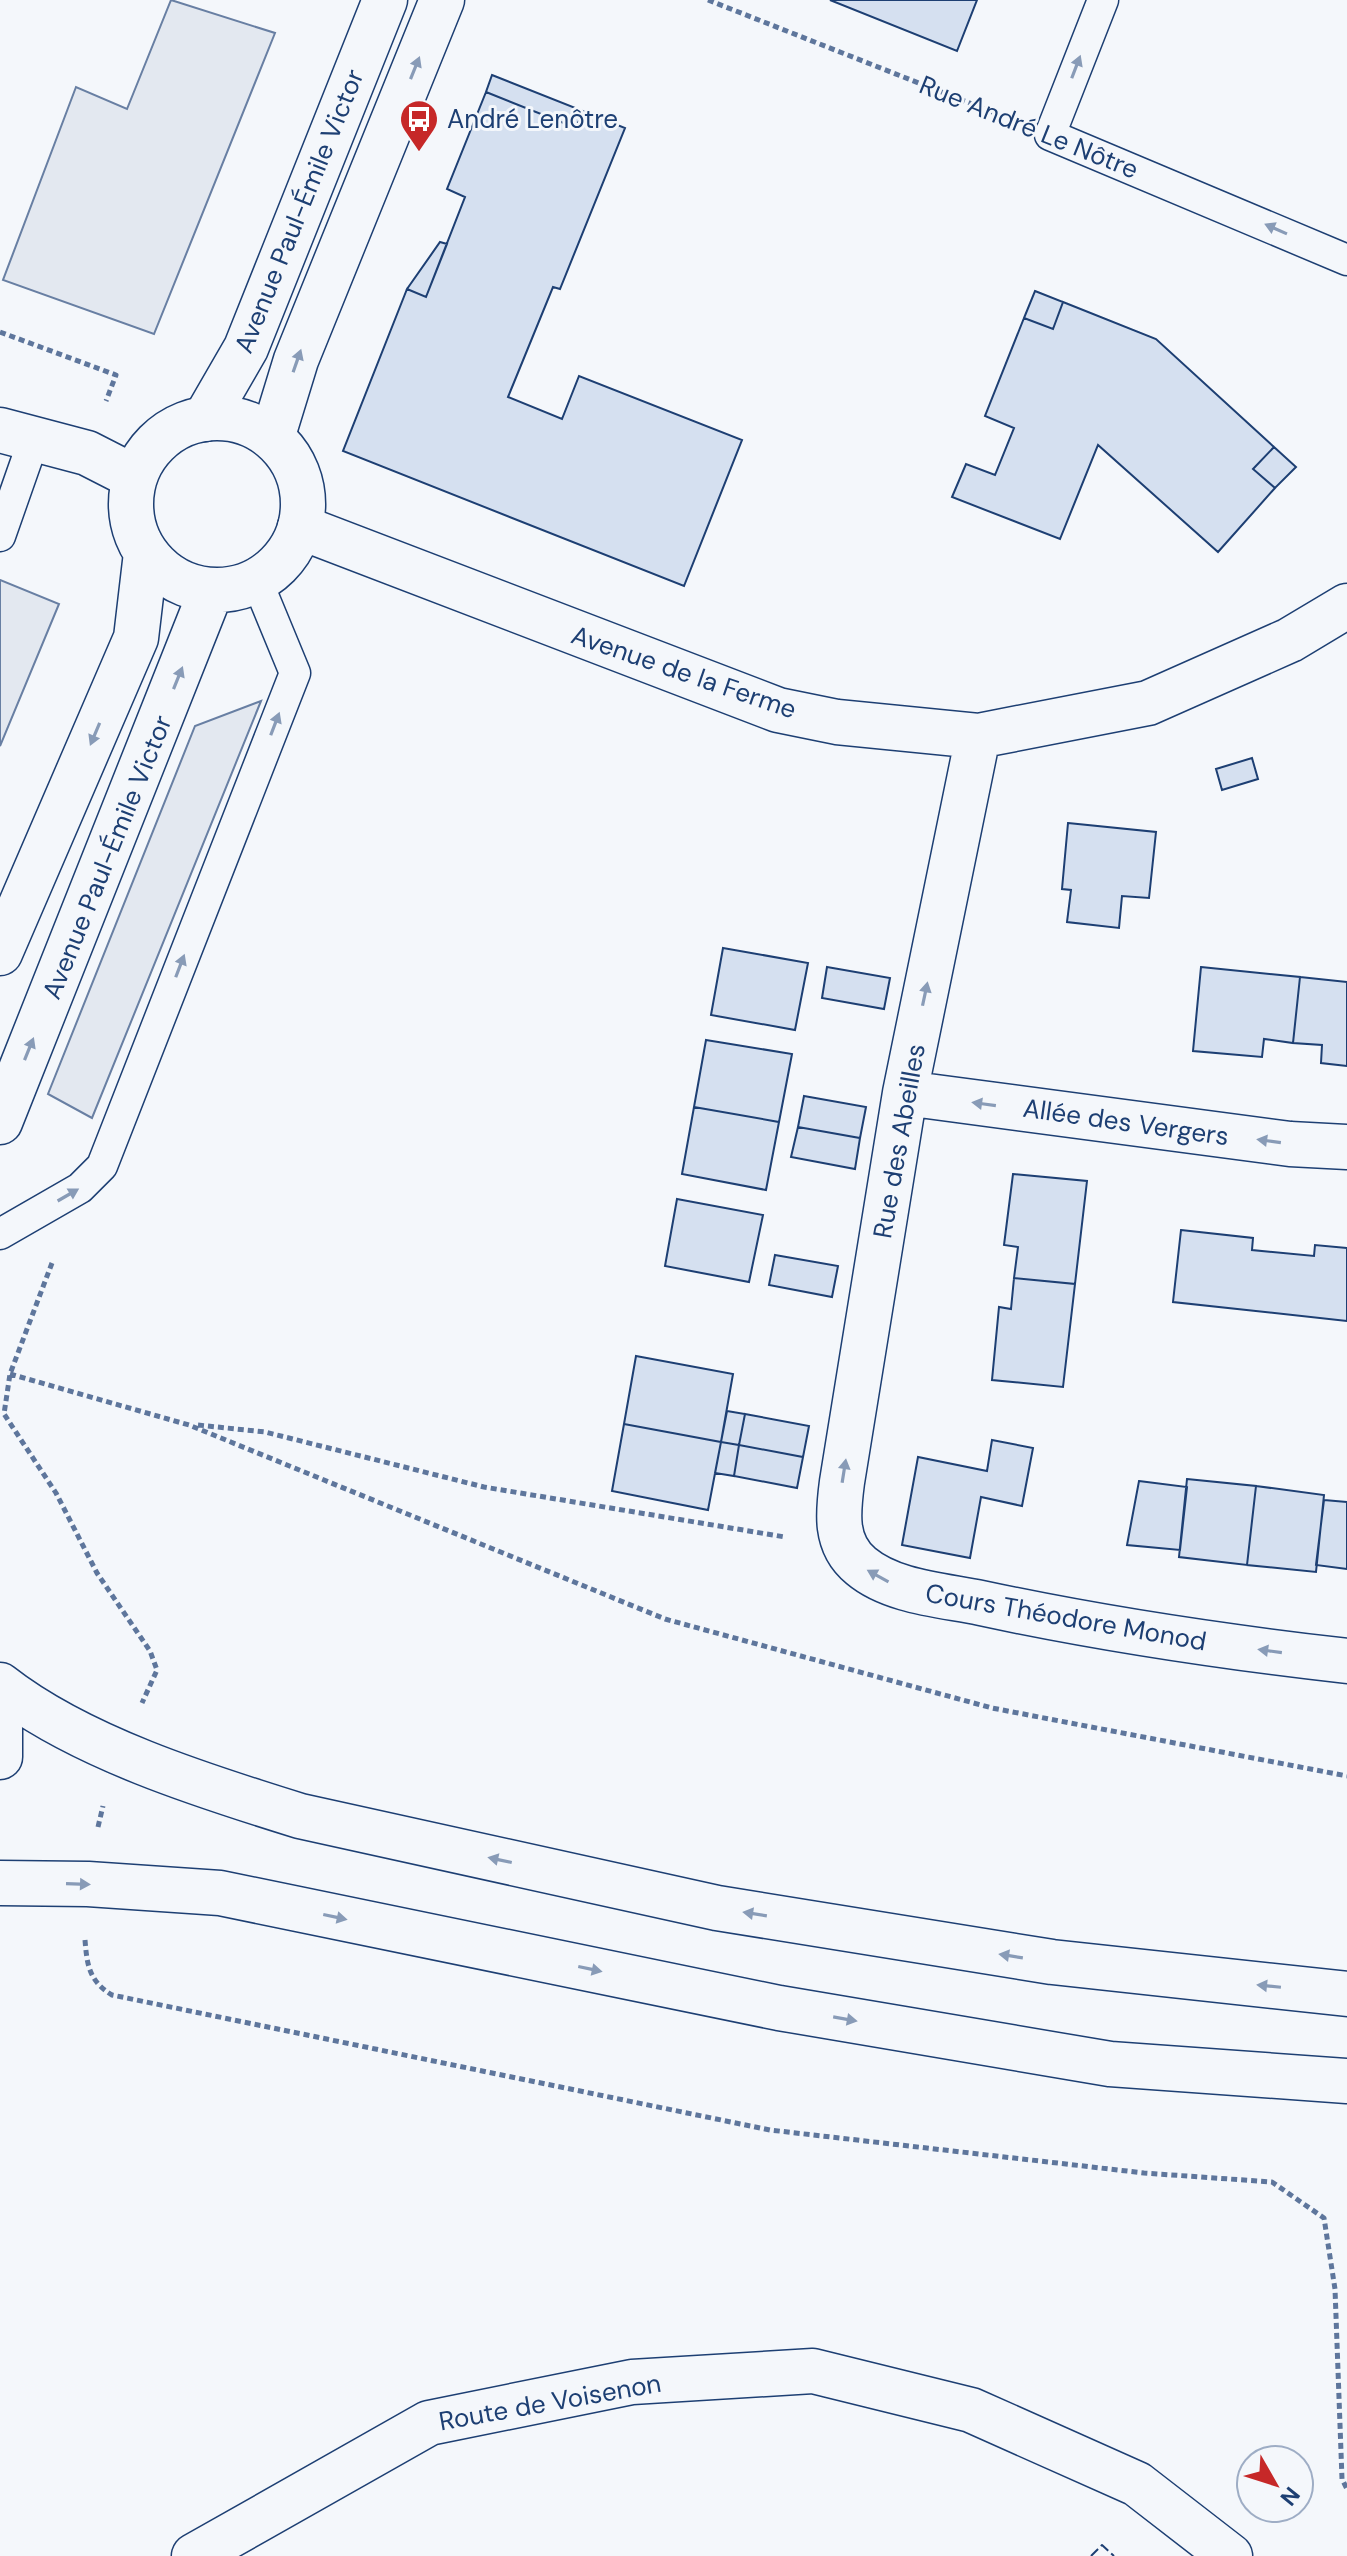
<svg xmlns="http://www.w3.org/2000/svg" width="1347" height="2556" viewBox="0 0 1347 2556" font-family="'DM Sans',sans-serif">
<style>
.parking{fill:#e3e8f0;stroke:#687fa3;stroke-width:2}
.building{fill:#d5e0f0;stroke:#1d3f73;stroke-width:2}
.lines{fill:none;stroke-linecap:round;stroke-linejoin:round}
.service-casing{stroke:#1d3f73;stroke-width:33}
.minor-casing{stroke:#1d3f73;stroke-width:47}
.tertiary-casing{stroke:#1d3f73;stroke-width:47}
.primary-casing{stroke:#1d3f73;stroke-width:47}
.path{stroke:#5e769c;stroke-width:5;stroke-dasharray:6 4;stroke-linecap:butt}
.service{stroke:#f4f7fb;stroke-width:30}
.minor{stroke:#f4f7fb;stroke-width:44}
.tertiary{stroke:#f4f7fb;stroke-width:44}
.primary{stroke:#f4f7fb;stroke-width:44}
.fence{stroke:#1d3f73;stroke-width:2;stroke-dasharray:10 4;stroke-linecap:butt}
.oneway{fill:#889bb7}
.labels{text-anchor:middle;stroke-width:6;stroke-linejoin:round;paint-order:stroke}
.poi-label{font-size:26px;fill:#1d3f73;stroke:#f4f7fb;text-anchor:start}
.street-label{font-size:26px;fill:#1d3f73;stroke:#f4f7fb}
</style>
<rect width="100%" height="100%" fill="#f4f7fb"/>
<path class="parking" d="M 171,0 L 275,33 L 154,334 L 3,280 L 76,87 L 127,109 Z
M 0,580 L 59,604 L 0,746 Z
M 261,701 L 92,1118 L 48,1094 L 195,726 Z"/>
<path class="building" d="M 830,0 L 977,0 L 957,51 Z
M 492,75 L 583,111 L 576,128 L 486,92 Z
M 486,92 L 576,128 L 583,111 L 625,128 L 560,289 L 553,287 L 508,397 L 562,419 L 579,376 L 742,440 L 684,586 L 343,451 L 407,289 L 426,297 L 465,197 L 447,189 Z
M 440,242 L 447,244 L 426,297 L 407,289 Z
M 1035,291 L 1063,302 L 1053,329 L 1024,318 Z
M 1063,302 L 1156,339 L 1274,447 L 1253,469 L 1275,488 L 1218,552 L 1098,445 L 1060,539 L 952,497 L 966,464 L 995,475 L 1014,428 L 985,416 L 1024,318 L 1053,329 Z
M 1274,447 L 1296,467 L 1275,488 L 1253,469 Z
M 1252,758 L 1258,779 L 1222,790 L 1216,769 Z
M 1068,823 L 1156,832 L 1149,898 L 1122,896 L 1119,928 L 1067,922 L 1071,890 L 1062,889 Z
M 723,948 L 808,963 L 795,1030 L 711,1015 Z
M 827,967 L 890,978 L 884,1009 L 822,998 Z
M 1201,967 L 1300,977 L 1293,1043 L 1264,1039 L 1262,1057 L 1193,1051 Z
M 1300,977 L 1347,982 L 1347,1066 L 1321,1063 L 1322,1045 L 1293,1043 Z
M 706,1040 L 792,1054 L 779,1122 L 694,1107 Z
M 804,1096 L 866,1107 L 860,1138 L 798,1127 Z
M 694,1107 L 779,1122 L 766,1190 L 682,1174 Z
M 798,1127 L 860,1138 L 855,1169 L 791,1157 Z
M 1013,1174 L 1087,1181 L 1075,1284 L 1014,1278 L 1018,1247 L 1004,1245 Z
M 677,1199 L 763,1215 L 749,1282 L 665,1266 Z
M 1181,1230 L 1253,1238 L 1252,1250 L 1314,1256 L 1315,1245 L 1347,1248 L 1347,1321 L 1173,1302 Z
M 775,1255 L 838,1266 L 832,1297 L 769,1285 Z
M 1014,1278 L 1075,1284 L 1063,1387 L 992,1380 L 999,1307 L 1011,1309 Z
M 636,1356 L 733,1374 L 721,1442 L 624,1424 Z
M 727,1411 L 745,1414 L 739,1445 L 721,1442 Z
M 745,1414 L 809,1426 L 803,1457 L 739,1445 Z
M 624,1424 L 721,1442 L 708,1510 L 612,1491 Z
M 992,1440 L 1033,1448 L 1022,1506 L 981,1497 L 970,1558 L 902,1545 L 918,1457 L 987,1471 Z
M 721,1442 L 739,1445 L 734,1476 L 715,1473 Z
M 739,1445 L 803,1457 L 797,1488 L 734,1476 Z
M 1187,1479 L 1256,1486 L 1247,1565 L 1179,1557 Z
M 1139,1481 L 1187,1487 L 1180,1550 L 1127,1545 Z
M 1256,1486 L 1324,1495 L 1316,1572 L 1247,1565 Z
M 1324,1500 L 1347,1502 L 1347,1569 L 1316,1565 Z"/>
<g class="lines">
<defs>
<path id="service" d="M 1103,0 L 1050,135 L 1347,260
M 0,536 L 34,439
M 0,1234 L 80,1188 L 102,1166 L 295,673 L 257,581"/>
<path id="minor" d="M 205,419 L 246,348 L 385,0
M 273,435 L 296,360 L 442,0
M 300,527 L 778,710 L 837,722 L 978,736 L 1148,703 L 1290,640 L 1347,606
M 978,736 L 905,1093 L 842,1482 C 838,1512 834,1544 861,1566 C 892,1592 942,1595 981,1603 C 1102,1629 1224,1647 1347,1661
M 905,1093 L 1290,1144 L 1347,1147"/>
<path id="tertiary" d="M131 504a86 86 0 1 1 172 0a86 86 0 1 1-172 0Z
M 0,430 L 87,453 L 132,476
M 0,953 L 136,638 L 146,553
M 0,1122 L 211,591
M 194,2556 L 429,2423 L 632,2382 L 813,2371 L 971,2410 L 1137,2484 L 1230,2556"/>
<path id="primary" d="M 0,1685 C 79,1747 203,1786 300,1816 L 717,1908 L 1052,1962 L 1347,1994
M 0,1728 L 0,1757
M 0,1883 L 88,1884 L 220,1893 L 779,2008 L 1110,2064 L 1347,2081"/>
</defs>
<use href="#service" class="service-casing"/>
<use href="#minor" class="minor-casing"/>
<use href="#tertiary" class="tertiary-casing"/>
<use href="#primary" class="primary-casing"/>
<path class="path" d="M 708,0 L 1005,117
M 0,332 L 116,375 L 106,401
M 52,1263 L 10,1374 L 4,1414 L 56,1493 L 97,1573 L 150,1651 L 157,1670 L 142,1703
M 10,1374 L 189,1425 L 665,1619 L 992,1708 L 1347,1776
M 198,1425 L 265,1432 L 484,1487 L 785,1537
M 98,1827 L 103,1806
M 85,1940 C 87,1965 89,1981 112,1995 L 770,2130 L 1144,2173 L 1272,2182 L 1324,2218 L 1335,2289 L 1342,2479 L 1347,2489"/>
<use href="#service" class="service"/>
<use href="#minor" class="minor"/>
<use href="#tertiary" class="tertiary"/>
<use href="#primary" class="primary"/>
<path class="fence" d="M 1091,2556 L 1102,2545 L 1114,2556"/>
</g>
<defs><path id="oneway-solid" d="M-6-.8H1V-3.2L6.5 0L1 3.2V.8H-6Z" transform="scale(2)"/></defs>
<g class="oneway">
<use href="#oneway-solid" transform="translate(1076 67) rotate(-69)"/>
<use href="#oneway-solid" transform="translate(415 68) rotate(-68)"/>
<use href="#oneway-solid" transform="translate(1276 229) rotate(-156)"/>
<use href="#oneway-solid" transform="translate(297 361) rotate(-71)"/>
<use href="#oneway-solid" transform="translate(178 678) rotate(-68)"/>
<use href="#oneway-solid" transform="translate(275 724) rotate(-69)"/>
<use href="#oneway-solid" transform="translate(95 734) rotate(113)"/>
<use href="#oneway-solid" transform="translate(180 966) rotate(-69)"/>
<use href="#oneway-solid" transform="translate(925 994) rotate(-78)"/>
<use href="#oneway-solid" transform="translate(29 1049) rotate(-68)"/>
<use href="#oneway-solid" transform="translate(984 1104) rotate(-172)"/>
<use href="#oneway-solid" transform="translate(1269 1141) rotate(-172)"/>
<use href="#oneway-solid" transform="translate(68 1195) rotate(-30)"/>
<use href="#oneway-solid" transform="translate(844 1471) rotate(-81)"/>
<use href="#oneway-solid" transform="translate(878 1576) rotate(-151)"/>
<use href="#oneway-solid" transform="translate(1270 1651) rotate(-172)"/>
<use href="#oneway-solid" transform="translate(500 1860) rotate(-168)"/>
<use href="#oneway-solid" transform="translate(78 1884) rotate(2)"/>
<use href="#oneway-solid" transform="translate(755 1914) rotate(-171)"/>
<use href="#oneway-solid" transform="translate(335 1917) rotate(12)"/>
<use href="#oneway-solid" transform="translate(1011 1956) rotate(-171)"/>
<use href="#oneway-solid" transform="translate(590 1969) rotate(12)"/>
<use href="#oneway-solid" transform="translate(1269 1986) rotate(-174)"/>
<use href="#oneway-solid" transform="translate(845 2019) rotate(10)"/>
</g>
<defs>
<symbol id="bus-pin" viewBox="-11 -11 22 30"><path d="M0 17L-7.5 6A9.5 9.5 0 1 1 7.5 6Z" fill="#c62828" stroke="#f4f7fb"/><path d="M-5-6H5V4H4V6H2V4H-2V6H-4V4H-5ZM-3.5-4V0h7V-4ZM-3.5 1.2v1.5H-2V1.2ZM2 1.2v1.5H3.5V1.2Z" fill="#fff"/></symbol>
</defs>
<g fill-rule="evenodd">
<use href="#bus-pin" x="397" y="97" width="44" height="60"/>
</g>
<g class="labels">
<g class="poi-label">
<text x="447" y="128">André Lenôtre</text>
</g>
<g class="street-label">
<text transform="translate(1029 127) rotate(22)" y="9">Rue André Le Nôtre</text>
<text transform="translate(299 211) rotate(-68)" y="9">Avenue Paul-Émile Victor</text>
<text transform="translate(684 672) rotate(19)" y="9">Avenue de la Ferme</text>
<text transform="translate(107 857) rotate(-68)" y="9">Avenue Paul-Émile Victor</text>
<text transform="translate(1126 1122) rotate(8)" y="9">Allée des Vergers</text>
<text transform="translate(899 1141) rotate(-80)" y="9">Rue des Abeilles</text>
<text transform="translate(1066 1617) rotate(10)" y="9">Cours Théodore Monod</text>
<text transform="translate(550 2402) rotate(-10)" y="9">Route de Voisenon</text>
</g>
</g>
<g transform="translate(1275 2484) rotate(129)"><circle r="38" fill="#f4f7fb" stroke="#9eadc5" stroke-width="2"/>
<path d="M0-6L14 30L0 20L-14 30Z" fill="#c62828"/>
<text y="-12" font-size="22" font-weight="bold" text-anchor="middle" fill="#1d3f73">N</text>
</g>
</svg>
